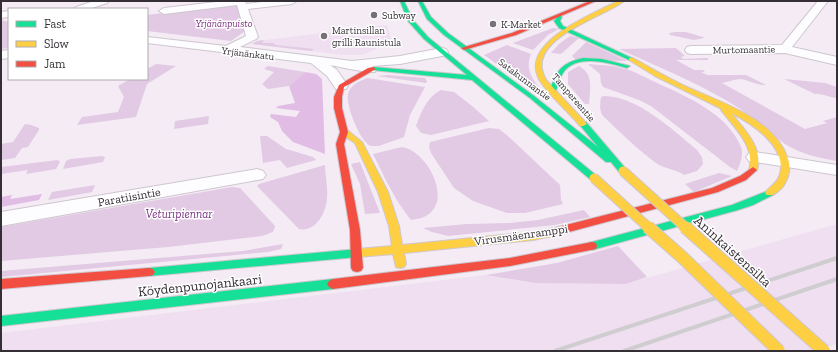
<svg xmlns="http://www.w3.org/2000/svg" width="838" height="352" viewBox="0 0 838 352" font-family="'Zilla Slab',serif">
<style>
.built{fill:#efdff0}
.green{fill:#e2c9e4}
.forest{fill:#e1bce4}
.lines{fill:none;stroke-linecap:round;stroke-linejoin:round}
.street-casing{stroke:#cec7ce;stroke-width:2}
.fast-casing{stroke:#cec7ce;stroke-width:2}
.slow-casing{stroke:#cec7ce;stroke-width:2}
.jam-casing{stroke:#cec7ce;stroke-width:2}
.street{fill:#fdfcfe;fill-rule:evenodd}
.fast{fill:#16e098;fill-rule:evenodd}
.slow{fill:#ffcf43;fill-rule:evenodd}
.jam{fill:#f24e42;fill-rule:evenodd}
.rail{stroke:#d0cdd0;stroke-width:4}
.slow-bridge-far1-casing{stroke:#cec7ce;stroke-width:11;stroke-linecap:butt}
.slow-bridge-casing{stroke:#cec7ce;stroke-width:14;stroke-linecap:butt}
.slow-bridge-far1{stroke:#ffcf43;stroke-width:9}
.slow-bridge{stroke:#ffcf43;stroke-width:12}
.poi-dot{fill:#777078;stroke:#fff;stroke-width:1.5}
.labels{text-anchor:middle;stroke-width:3;stroke-linejoin:round;paint-order:stroke}
.far-poi-label{font-size:10px;fill:#342e35;stroke:#fff;text-anchor:start}
.far-park-label{font-size:10px;font-style:italic;fill:#7b3383;stroke:#fff}
.far-street-label{font-size:10px;fill:#342e35;stroke:#fff}
.street-label{font-size:12px;fill:#342e35;stroke:#fff}
.park-label{font-size:12px;font-style:italic;fill:#7b3383;stroke:#fff}
.near-street-label{font-size:14px;fill:#342e35;stroke:#fff}
</style>
<rect width="100%" height="100%" fill="#f4ebf5"/>
<path class="built" d="M 387,25 L 392,42 L 362,55 L 343,55 L 252,44 L 257,41 Z
M 837,224 L 837,344 L 815,351 L 1,351 L 1,333 L 486,275 L 535,283 L 626,284 Z"/>
<path class="green" d="M 237,4 L 245,31 L 231,41 L 147,31 L 147,15 Z
M 1,20 L 9,22 L 9,48 L 1,49 Z
M 553,28 L 559,29 L 548,35 L 533,50 L 513,43 Z
M 675,32 L 686,32 L 703,37 L 704,38 L 694,40 L 670,35 L 669,33 Z
M 570,36 L 579,38 L 561,54 L 551,53 L 559,44 Z
M 264,40 L 262,43 L 273,43 L 276,45 L 314,49 L 311,51 L 252,44 L 257,41 Z
M 586,42 L 627,61 L 576,60 L 572,56 Z
M 507,45 L 531,54 C 524,70 534,82 545,94 L 540,95 L 484,55 Z
M 676,48 L 685,56 L 681,57 L 683,59 L 707,58 L 709,60 L 676,60 L 694,70 L 703,70 L 705,72 L 701,72 L 707,75 L 746,75 L 766,85 C 760,86 747,80 741,79 C 735,79 727,82 722,83 L 805,129 L 827,123 L 823,121 L 837,117 L 837,161 C 819,158 801,154 785,144 C 766,131 750,114 729,102 C 694,81 656,66 619,49 Z
M 156,64 L 176,66 L 147,84 L 136,117 L 77,125 L 82,117 L 118,112 L 124,97 L 118,86 L 130,79 L 147,79 L 147,69 Z
M 588,64 C 599,65 611,65 621,68 C 633,70 644,77 655,82 C 686,96 728,114 741,147 C 744,155 740,164 737,171 L 730,167 L 651,106 L 639,100 L 603,87 L 601,83 L 600,74 Z
M 268,66 L 305,72 L 289,86 L 268,89 L 262,84 L 274,72 L 264,69 Z
M 579,66 C 594,74 590,89 589,104 L 585,104 L 568,84 L 568,72 Z
M 388,75 L 425,78 L 427,81 L 426,83 L 377,76 Z
M 367,78 L 425,87 L 410,115 L 404,137 L 379,146 L 371,146 C 361,144 345,104 348,94 C 350,85 360,81 367,78 Z
M 784,79 L 825,83 L 837,87 L 837,98 C 830,98 821,93 815,94 Z
M 441,90 L 454,92 L 472,106 L 489,121 L 431,135 L 421,133 L 416,126 C 421,112 427,97 441,90 Z
M 604,96 C 637,96 673,130 697,150 L 702,157 L 703,164 L 697,171 L 684,175 C 676,169 664,169 656,163 C 637,149 620,132 603,116 C 599,110 600,104 601,97 Z
M 209,116 L 208,124 L 174,129 L 175,121 Z
M 25,124 L 31,125 L 39,128 L 39,130 L 28,147 L 22,148 L 15,158 L 1,160 L 1,144 L 13,142 Z
M 489,128 L 499,129 L 508,136 L 560,185 L 561,200 L 563,204 L 525,213 L 507,213 L 473,201 L 454,188 L 431,153 L 429,147 L 430,142 Z
M 260,136 L 267,136 L 286,149 L 313,157 L 316,160 L 287,168 L 280,160 L 263,163 Z
M 402,147 C 425,150 452,196 429,214 C 424,218 417,219 411,220 C 394,199 385,178 373,154 Z
M 102,156 L 105,157 L 103,162 L 63,169 L 66,161 L 70,159 Z
M 58,160 L 60,162 L 56,169 L 26,174 L 28,170 L 1,174 L 1,167 Z
M 360,162 L 380,213 L 365,214 L 360,184 L 351,164 Z
M 325,165 C 325,176 328,187 327,197 C 327,211 316,233 299,229 L 257,186 L 259,184 Z
M 719,173 L 732,176 L 694,192 L 685,184 Z
M 95,185 L 92,192 L 48,200 L 52,192 Z
M 232,187 L 240,188 L 275,226 L 273,232 L 262,236 L 168,247 L 1,261 L 1,227 Z
M 584,210 L 590,217 L 555,225 L 448,236 L 432,232 L 423,228 L 467,224 L 510,223 L 538,220 Z
M 283,244 L 281,249 L 268,252 L 1,277 L 1,271 L 243,251 Z
M 618,246 L 647,277 L 626,284 L 535,283 L 486,275 L 557,263 Z"/>
<path class="forest" d="M 305,72 L 316,74 L 322,79 L 325,154 L 293,142 L 282,131 L 278,122 L 270,117 L 271,114 L 296,117 L 300,111 L 276,108 L 278,106 L 295,103 L 289,86 Z
M 42,194 L 39,200 L 1,207 L 1,197 L 12,195 L 10,199 Z"/>
<g class="lines">
<defs>
<path id="street" d="M 94,1 L 109,1 L 107,3 L 89,9 L 74,9 L 76,7 Z
M 225,1 L 245,1 L 246,4 L 269,1 L 297,1 L 292,4 L 248,9 L 258,37 L 256,39 L 240,47 L 352,61 L 400,56 L 442,48 L 446,49 L 448,52 L 446,55 L 442,56 L 400,64 L 372,66 L 376,69 L 375,72 C 367,73 340,67 330,65 L 337,70 L 348,86 L 346,89 L 336,89 L 327,76 L 311,63 L 147,43 L 147,37 L 226,46 L 246,36 L 237,5 L 164,14 L 159,11 L 164,8 Z
M 818,1 L 828,1 L 792,47 L 837,57 L 837,65 L 785,53 L 691,54 L 687,53 L 685,50 L 687,47 L 691,46 L 782,45 Z
M 9,11 L 9,17 L 1,18 L 1,12 Z
M 9,50 L 9,58 L 1,59 L 1,51 Z
M 755,152 L 837,165 L 837,175 L 749,161 L 746,157 L 749,153 Z
M 257,169 L 263,171 L 266,175 L 263,179 L 1,226 L 1,212 Z"/>
<path id="fast" d="M 400,1 L 404,1 L 413,20 L 428,37 L 597,176 L 599,178 L 597,180 L 591,180 L 472,80 L 371,70 L 370,69 L 373,67 L 467,75 L 424,39 L 408,21 Z
M 418,1 L 422,1 L 431,17 L 448,33 L 534,96 L 598,147 L 579,124 L 583,122 L 586,122 L 626,169 L 627,171 L 626,173 L 620,173 L 611,162 L 606,162 L 530,98 L 444,35 L 427,19 Z
M 559,15 L 562,17 L 560,21 L 563,26 L 634,59 L 629,60 L 559,28 L 554,21 Z
M 583,58 L 602,59 L 630,66 L 627,68 C 609,63 576,53 563,73 C 559,79 558,85 556,91 L 555,92 L 551,92 L 550,91 C 556,70 562,63 583,58 Z
M 770,190 L 773,191 L 775,193 L 773,195 L 753,205 L 738,210 L 592,250 L 588,249 L 587,246 L 588,243 L 592,242 L 732,205 Z
M 358,249 L 362,250 L 363,253 L 362,256 L 358,257 L 149,276 L 145,275 L 143,272 L 145,269 L 149,268 Z
M 333,279 L 337,281 L 339,284 L 337,287 L 333,289 L 1,326 L 1,316 Z"/>
<path id="slow" d="M 618,1 L 624,1 C 603,18 520,40 547,81 L 587,124 L 583,126 L 580,126 C 569,112 544,91 538,77 C 522,41 595,13 618,1 Z
M 629,58 L 633,58 C 651,68 668,78 687,87 C 722,103 774,118 788,159 C 791,168 789,177 784,185 C 782,189 777,192 773,195 L 767,195 L 765,193 C 770,186 778,183 780,174 C 787,146 751,123 731,113 C 744,129 764,149 757,170 L 753,173 L 749,170 C 756,147 734,127 721,110 L 722,109 L 655,76 L 629,60 Z
M 341,130 L 347,130 L 362,142 L 388,192 L 399,226 L 402,245 L 533,232 L 554,228 L 558,229 L 559,232 L 558,235 L 533,240 L 404,253 L 406,264 L 404,267 L 400,268 L 396,267 L 393,254 L 358,257 L 354,256 L 353,253 L 354,250 L 358,249 L 392,246 L 389,226 L 378,192 L 355,143 L 341,134 L 340,132 Z"/>
<path id="jam" d="M 590,1 L 596,1 L 516,35 L 464,50 L 461,48 L 512,33 Z
M 368,68 L 373,67 L 376,69 L 344,87 L 342,97 L 342,108 L 348,132 L 344,144 L 360,230 L 363,268 L 361,271 L 357,272 L 353,271 L 351,268 L 350,230 L 336,144 L 340,132 L 334,108 L 334,97 L 339,85 Z
M 753,167 L 757,170 L 746,180 L 718,192 L 554,236 L 550,235 L 549,232 L 550,229 L 554,228 L 712,188 L 740,176 Z
M 592,242 L 596,243 L 597,246 L 596,249 L 510,266 L 333,289 L 329,287 L 327,284 L 329,281 L 333,279 L 510,258 Z
M 149,268 L 153,269 L 155,272 L 153,275 L 149,276 L 1,289 L 1,279 Z"/>
</defs>
<use href="#street" class="street-casing"/>
<use href="#fast" class="fast-casing"/>
<use href="#slow" class="slow-casing"/>
<use href="#jam" class="jam-casing"/>
<use href="#street" class="street"/>
<use href="#fast" class="fast"/>
<use href="#slow" class="slow"/>
<use href="#jam" class="jam"/>
<path class="rail" d="M 555,351 L 837,258
M 624,351 L 837,279"/>
<defs>
<path id="slow-bridge-far1" d="M 623,171 L 686,228
M 594,178 L 649,228"/>
<path id="slow-bridge" d="M 648,227 L 682,257 L 779,351
M 685,227 L 824,351"/>
</defs>
<use href="#slow-bridge-far1" class="slow-bridge-far1-casing"/>
<use href="#slow-bridge" class="slow-bridge-casing"/>
<use href="#slow-bridge-far1" class="slow-bridge-far1"/>
<use href="#slow-bridge" class="slow-bridge"/>
</g>
<g class="poi-dot">
<circle cx="374" cy="15" r="4"/>
<circle cx="493" cy="24" r="4"/>
<circle cx="324" cy="36" r="4"/>
</g>
<g class="labels">
<g class="far-poi-label">
<text x="382" y="19">Subway</text>
<text x="501" y="28">K-Market</text>
<text x="332" y="34">Martinsillan<tspan x="332" dy="12">grilli Raunistula</tspan></text>
</g>
<g class="far-park-label">
<text x="224" y="27">Yrjänänpuisto</text>
</g>
<g class="far-street-label">
<text transform="translate(744 49) rotate(-1)" y="4">Murtomaantie</text>
<text transform="translate(248 53) rotate(7)" y="4">Yrjänänkatu</text>
<text transform="translate(525 79) rotate(37)" y="4">Satakunnantie</text>
<text transform="translate(574 97) rotate(49)" y="4">Tampereentie</text>
</g>
<g class="street-label">
<text transform="translate(129 197) rotate(-10)" y="4">Paratiisintie</text>
<text transform="translate(521 235) rotate(-8)" y="4">Virusmäenramppi</text>
</g>
<g class="park-label">
<text x="179" y="218">Veturipiennar</text>
</g>
<g class="near-street-label">
<text transform="translate(733 251) rotate(42)" y="5">Aninkaistensilta</text>
<text transform="translate(200 285) rotate(-6)" y="5">Köydenpunojankaari</text>
</g>
</g>
<rect width="838" height="352" fill="none" stroke="#342e35" stroke-width="4"/>
<rect x="8" y="8" width="140" height="72" fill="#ffffff" stroke="#aeabae"/>
<rect x="16" y="21" width="20" height="6" fill="#16e098" stroke="#aeabae"/>
<text x="44" y="28" font-size="12" fill="#342e35">Fast</text>
<rect x="16" y="41" width="20" height="6" fill="#ffcf43" stroke="#aeabae"/>
<text x="44" y="48" font-size="12" fill="#342e35">Slow</text>
<rect x="16" y="61" width="20" height="6" fill="#f24e42" stroke="#aeabae"/>
<text x="44" y="68" font-size="12" fill="#342e35">Jam</text>
</svg>
